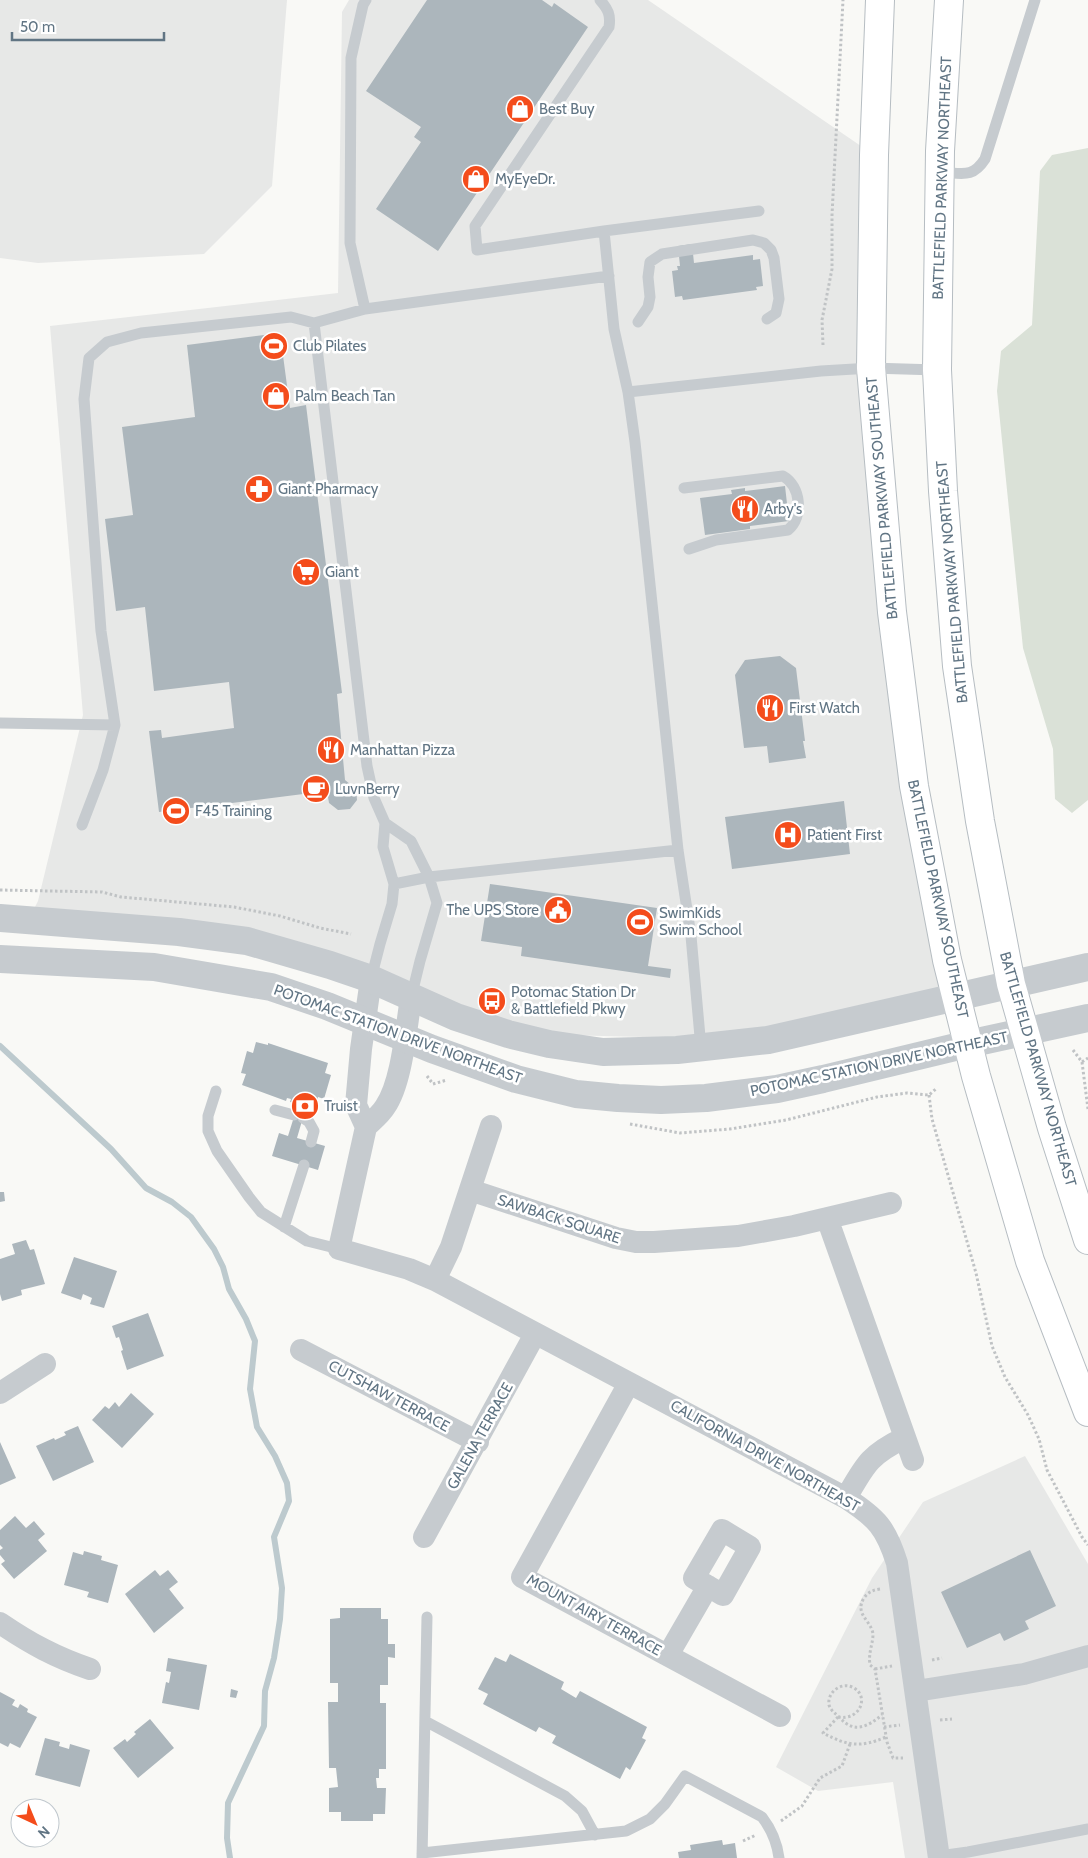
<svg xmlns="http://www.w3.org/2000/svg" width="1088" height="1858" viewBox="0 0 1088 1858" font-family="Cabin,sans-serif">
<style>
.built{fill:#e7e8e7}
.green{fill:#dae1d7}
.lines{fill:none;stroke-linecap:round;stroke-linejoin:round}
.stream{stroke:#bdcace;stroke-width:6}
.building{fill:#acb6bc}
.secondary-casing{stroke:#b6bdc2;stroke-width:30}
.path{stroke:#c0c3c5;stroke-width:3;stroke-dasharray:2.5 2.5;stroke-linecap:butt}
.service{stroke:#c6cbcf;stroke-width:11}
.minor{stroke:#c6cbcf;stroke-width:22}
.tertiary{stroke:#c6cbcf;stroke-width:28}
.secondary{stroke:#fff;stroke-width:28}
.labels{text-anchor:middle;stroke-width:5;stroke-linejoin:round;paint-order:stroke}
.poi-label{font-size:15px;fill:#617584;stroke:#fff;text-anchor:start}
.street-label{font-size:15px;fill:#617584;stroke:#fff}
</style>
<rect width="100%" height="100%" fill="#f9f9f6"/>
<path class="built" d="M 0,0 L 287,0 L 272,186 L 204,254 L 38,263 L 0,258 Z
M 349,0 L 648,0 L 874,155 L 892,612 L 957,996 L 768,1040 L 563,1035 L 456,1017 L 331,965 L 28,921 L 38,901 L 83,715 L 50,326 L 338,293 L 342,12 Z
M 1025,1456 L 1088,1564 L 1088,1858 L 905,1858 L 893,1782 L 818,1791 L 776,1767 L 872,1578 L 923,1502 Z"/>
<path class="green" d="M 1088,148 L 1088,800 L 1072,813 L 1055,799 L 1053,749 L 1023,648 L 997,391 L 1001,351 L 1032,325 L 1040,171 L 1052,155 Z"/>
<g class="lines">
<path class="stream" d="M 0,1046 L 111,1149 L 146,1188 L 172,1202 L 191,1217 L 214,1249 L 223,1267 L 229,1289 L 246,1319 L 255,1341 L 250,1389 L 257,1427 L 275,1456 L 287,1483 L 289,1501 L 274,1537 L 282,1588 L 280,1619 L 274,1658 L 265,1691 L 264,1726 L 228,1803 L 227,1838 L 230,1858"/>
</g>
<path class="building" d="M 427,0 L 542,0 L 552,7 L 554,3 L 588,27 L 438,251 L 376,209 L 421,142 L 414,137 L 421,127 L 366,91 Z
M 692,244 L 694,263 L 753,255 L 753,260 L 760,259 L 763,286 L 756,287 L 757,290 L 683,300 L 682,296 L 675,297 L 672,271 L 678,270 L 677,266 L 680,266 L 678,246 Z
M 280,333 L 290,408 L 306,405 L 342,693 L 337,694 L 345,780 L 356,789 L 357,800 L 350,809 L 338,810 L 329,803 L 327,791 L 159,812 L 149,731 L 161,730 L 162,738 L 234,728 L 229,682 L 154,691 L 145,607 L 116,611 L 105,519 L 133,515 L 122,427 L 195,417 L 187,345 Z
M 785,486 L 789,521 L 750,526 L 750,529 L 705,535 L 700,498 L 732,494 L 731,490 L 745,488 L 745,491 Z
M 780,656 L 796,668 L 805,741 L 803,741 L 806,758 L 769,763 L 767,746 L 744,748 L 735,675 L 745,660 Z
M 844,801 L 850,854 L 732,869 L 725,817 Z
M 490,884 L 657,908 L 648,966 L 671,969 L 670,978 L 521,956 L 522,947 L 481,941 Z
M 256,1042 L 268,1045 L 268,1043 L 328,1063 L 325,1073 L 331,1075 L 324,1099 L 318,1097 L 315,1107 L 312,1106 L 311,1108 L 306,1107 L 297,1138 L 325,1146 L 318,1170 L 272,1156 L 279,1133 L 288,1136 L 298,1104 L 290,1102 L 291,1099 L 287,1098 L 286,1101 L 242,1085 L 246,1074 L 241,1073 L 247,1051 L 253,1053 Z
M 0,1192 L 4,1192 L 5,1201 L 0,1202 Z
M 26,1240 L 30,1250 L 34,1249 L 45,1284 L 21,1290 L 22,1295 L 2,1301 L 0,1294 L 0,1259 L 15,1254 L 12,1244 Z
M 74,1257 L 117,1271 L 104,1308 L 90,1304 L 92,1298 L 83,1294 L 81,1300 L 61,1293 Z
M 148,1313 L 164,1356 L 127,1370 L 121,1351 L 123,1350 L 119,1337 L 116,1338 L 112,1326 Z
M 131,1393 L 154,1414 L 122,1448 L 92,1420 L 105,1406 L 109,1409 L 115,1402 L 119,1407 Z
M 78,1426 L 94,1462 L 53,1481 L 36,1446 L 54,1438 L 55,1440 L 66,1435 L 64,1432 Z
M 0,1442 L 16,1478 L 0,1485 Z
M 15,1516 L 26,1528 L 34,1521 L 45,1534 L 38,1540 L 47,1551 L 14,1579 L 1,1564 L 5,1561 L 0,1555 L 0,1550 L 3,1548 L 0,1545 L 0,1530 Z
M 1030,1550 L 1056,1606 L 1025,1621 L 1029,1629 L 1004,1641 L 1000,1633 L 967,1648 L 941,1592 Z
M 84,1551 L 102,1556 L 101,1560 L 118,1565 L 108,1603 L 87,1597 L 89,1592 L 64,1585 L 73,1552 L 83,1555 Z
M 155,1570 L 160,1576 L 168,1570 L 178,1582 L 169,1589 L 184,1608 L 154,1633 L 125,1594 Z
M 340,1608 L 381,1608 L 381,1619 L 388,1619 L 388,1644 L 395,1644 L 395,1658 L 388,1657 L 388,1685 L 380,1685 L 380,1703 L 386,1703 L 386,1769 L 379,1769 L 379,1778 L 376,1778 L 377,1788 L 386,1788 L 385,1814 L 373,1814 L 373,1821 L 341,1821 L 341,1812 L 329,1812 L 329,1788 L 338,1787 L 336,1768 L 329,1768 L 328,1702 L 338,1702 L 338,1683 L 330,1683 L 330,1619 L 340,1618 Z
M 510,1654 L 564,1682 L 561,1689 L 576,1698 L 580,1691 L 647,1727 L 642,1738 L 646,1740 L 630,1770 L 626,1767 L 620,1779 L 552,1743 L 556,1736 L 539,1727 L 536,1732 L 483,1704 L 488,1694 L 478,1689 L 495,1657 L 506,1662 Z
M 168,1658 L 207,1665 L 199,1710 L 162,1703 L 166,1682 L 169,1683 L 171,1672 L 166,1671 Z
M 231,1689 L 238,1691 L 236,1698 L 230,1697 Z
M 0,1692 L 15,1700 L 12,1705 L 18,1708 L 20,1704 L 28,1709 L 27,1712 L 37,1717 L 20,1748 L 10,1743 L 8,1747 L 0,1743 Z
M 150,1719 L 174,1748 L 138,1778 L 113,1748 L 125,1739 L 127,1742 L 136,1734 L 134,1732 Z
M 45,1738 L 60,1742 L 59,1746 L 69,1749 L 70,1744 L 90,1750 L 80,1787 L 35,1775 Z
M 722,1840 L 723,1845 L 735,1843 L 737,1858 L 679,1858 L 678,1852 L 691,1850 L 690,1845 Z"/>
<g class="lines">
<defs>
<path id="secondary" d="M 880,0 L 874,155 L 871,368 L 892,612 L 914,786 L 947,960 L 976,1076 L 1030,1261 L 1088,1412
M 949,0 L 940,151 L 937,370 L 943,491 L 957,666 L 980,821 L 1011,984 L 1052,1128 L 1088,1240"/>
</defs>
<use href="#secondary" class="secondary-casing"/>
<path class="path" d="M 823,345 L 822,320 L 832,269 L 832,215 L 843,0
M 0,890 L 102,892 L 121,897 L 234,907 L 280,916 L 320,928 L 351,934
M 1073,1050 L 1082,1062 L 1088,1109
M 1082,1062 L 1088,1058
M 427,1076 L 433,1084 L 447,1080
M 929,1095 L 932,1119 L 976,1273 L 992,1346 L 1005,1377 L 1028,1415 L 1039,1439 L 1047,1470 L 1082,1537 L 1088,1545
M 630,1124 L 680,1133 L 730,1129 L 786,1120 L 877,1097 L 907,1093 L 929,1095 L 937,1088
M 880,1589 C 873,1590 868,1592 864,1598 C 854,1614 871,1620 873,1634 C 873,1644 868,1653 870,1665 L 875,1669 L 887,1742 L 893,1758 L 903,1758
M 932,1660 L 942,1658
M 875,1669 L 892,1666
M 838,1717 C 861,1721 870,1695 852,1687 C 840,1682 827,1693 829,1705 C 831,1711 835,1713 839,1717 C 854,1734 867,1727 882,1715
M 838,1717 L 823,1733 C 848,1746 860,1748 886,1737
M 940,1720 L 952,1719
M 884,1727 L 900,1725
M 781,1821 L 802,1806 L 820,1778 L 842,1766 L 850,1744
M 743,1841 L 756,1835"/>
<path class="service" d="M 600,0 C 608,9 611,15 609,27 L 475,226 L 477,250 L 604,231 L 759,211
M 940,172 C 962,173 972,179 985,159 L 1035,0
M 604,231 L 614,329 L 628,392 L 635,442 L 678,850 L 691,936 L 701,1048
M 365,309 L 350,243 L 351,58 L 363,5 L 366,0
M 638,322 L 648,307 L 650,297 L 648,277 L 650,262 L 662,254 L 753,240 L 764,243 L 771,250 L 774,258 L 779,299 L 776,313 L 767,319
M 314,323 L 367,766 L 374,798 L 385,823 L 383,847 L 394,884 L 392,904 L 380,944 L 371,979
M 628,392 L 821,371 L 871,368 L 937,370
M 684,488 L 783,476 C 801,486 804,517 788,530 L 716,540 L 689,549
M 0,723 L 115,725
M 385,823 L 411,841 L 429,877 L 437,903 L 420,961 L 411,998
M 82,825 L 103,770 L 115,725 L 101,631 L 84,399 L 89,358 L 107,342 L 141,333 L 291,317 L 314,323 L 365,309 L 609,276
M 394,884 L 429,877 L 678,850
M 216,1091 L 208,1116 L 208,1131 L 217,1151 L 249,1197 L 261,1212 L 307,1241 L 339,1249
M 275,1110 L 294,1115
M 303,1118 L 309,1122 L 314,1131 L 311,1142
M 284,1227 L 304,1165
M 425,1721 L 565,1796 L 582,1811 L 595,1835
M 422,1853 L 626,1831 L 650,1819 L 665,1804 L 685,1776 L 762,1817 C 772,1830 777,1842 779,1858
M 939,1856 L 968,1852 L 1088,1829
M 422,1858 L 427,1617"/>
<path class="minor" d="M 371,979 L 361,1049 L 356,1105 L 366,1127 C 372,1121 380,1115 385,1107 C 402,1083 406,1028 411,998
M 366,1127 L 339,1249 L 409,1269 L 435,1280 L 846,1498 C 877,1518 886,1528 897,1563 L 939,1858
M 470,1190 L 616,1238 L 636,1242 L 654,1242 L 738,1236 L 794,1226 L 891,1203
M 827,1218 L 913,1460
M 435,1280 L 451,1247 L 491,1126
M 301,1350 L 478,1442
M 629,1383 L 522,1577 L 780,1716
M 0,1393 L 45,1364
M 846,1498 C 865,1465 869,1455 904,1438
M 722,1530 L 750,1547 L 723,1595 L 694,1578 Z
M 424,1537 L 535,1334
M 0,1623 C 31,1644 55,1657 90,1669
M 668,1655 L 708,1586
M 916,1691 L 1024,1674 L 1088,1656"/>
<path class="tertiary" d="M 0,918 L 179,932 L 247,941 L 330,965 L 371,979 L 456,1017 L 508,1034 L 549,1044 L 603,1052 L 677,1050 L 768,1040 L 1088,967
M 0,959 L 154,967 L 271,987 L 327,1006 L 432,1049 L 516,1079 L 576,1094 L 618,1098 L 661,1100 L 706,1098 L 777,1089 L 823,1079 L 968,1044 L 1088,1018"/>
<use href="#secondary" class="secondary"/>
</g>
<defs>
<symbol id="shop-disc" viewBox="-11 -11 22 22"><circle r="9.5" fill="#f44c1b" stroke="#fff"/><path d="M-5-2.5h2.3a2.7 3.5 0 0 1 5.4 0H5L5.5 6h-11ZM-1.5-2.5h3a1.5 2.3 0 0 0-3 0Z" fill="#fff"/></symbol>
<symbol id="stadium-disc" viewBox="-11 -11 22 22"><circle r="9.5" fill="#f44c1b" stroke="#fff"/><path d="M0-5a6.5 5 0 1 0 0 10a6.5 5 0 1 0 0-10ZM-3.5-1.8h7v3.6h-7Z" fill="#fff"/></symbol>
<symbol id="pharmacy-disc" viewBox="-11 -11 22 22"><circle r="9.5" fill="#f44c1b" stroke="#fff"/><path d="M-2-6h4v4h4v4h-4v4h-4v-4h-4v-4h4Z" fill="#fff"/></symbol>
<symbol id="restaurant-disc" viewBox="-11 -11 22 22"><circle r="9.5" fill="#f44c1b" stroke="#fff"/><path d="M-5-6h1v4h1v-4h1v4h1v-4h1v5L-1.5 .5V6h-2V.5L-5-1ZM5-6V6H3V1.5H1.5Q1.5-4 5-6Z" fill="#fff"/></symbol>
<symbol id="supermarket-disc" viewBox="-11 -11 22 22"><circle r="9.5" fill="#f44c1b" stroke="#fff"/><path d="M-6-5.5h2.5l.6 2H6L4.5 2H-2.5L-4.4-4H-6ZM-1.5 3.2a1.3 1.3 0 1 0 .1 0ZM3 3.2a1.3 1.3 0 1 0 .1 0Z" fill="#fff"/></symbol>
<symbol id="cafe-disc" viewBox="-11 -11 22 22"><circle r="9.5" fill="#f44c1b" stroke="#fff"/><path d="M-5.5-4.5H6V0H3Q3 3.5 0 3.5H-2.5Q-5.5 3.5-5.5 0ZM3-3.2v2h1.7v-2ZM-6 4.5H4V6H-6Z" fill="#fff"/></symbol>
<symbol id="hospital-disc" viewBox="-11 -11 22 22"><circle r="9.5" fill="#f44c1b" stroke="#fff"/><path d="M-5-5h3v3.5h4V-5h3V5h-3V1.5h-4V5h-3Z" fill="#fff"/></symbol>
<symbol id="civic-disc" viewBox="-11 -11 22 22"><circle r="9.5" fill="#f44c1b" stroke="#fff"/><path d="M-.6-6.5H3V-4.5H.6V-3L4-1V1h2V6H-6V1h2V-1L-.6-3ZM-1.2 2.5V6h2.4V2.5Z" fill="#fff"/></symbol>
<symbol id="bus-disc" viewBox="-11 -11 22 22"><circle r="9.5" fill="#f44c1b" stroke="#fff"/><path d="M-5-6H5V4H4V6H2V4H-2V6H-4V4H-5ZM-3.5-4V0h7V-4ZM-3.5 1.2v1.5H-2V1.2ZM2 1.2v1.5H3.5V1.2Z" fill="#fff"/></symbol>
<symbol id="bank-disc" viewBox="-11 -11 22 22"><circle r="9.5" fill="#f44c1b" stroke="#fff"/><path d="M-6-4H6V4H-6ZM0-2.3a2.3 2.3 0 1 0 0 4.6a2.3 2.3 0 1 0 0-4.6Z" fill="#fff"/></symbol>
</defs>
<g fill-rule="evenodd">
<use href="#shop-disc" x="504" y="93" width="32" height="32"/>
<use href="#shop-disc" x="460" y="163" width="32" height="32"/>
<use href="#stadium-disc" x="258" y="330" width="32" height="32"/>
<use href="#shop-disc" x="260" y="380" width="32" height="32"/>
<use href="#pharmacy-disc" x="243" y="473" width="32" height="32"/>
<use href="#restaurant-disc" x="729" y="493" width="32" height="32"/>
<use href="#supermarket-disc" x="290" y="556" width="32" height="32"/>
<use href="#restaurant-disc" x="754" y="692" width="32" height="32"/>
<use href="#restaurant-disc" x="315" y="734" width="32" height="32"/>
<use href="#cafe-disc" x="300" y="773" width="32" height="32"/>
<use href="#stadium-disc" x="160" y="795" width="32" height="32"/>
<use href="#hospital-disc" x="772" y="819" width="32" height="32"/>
<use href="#civic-disc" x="542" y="894" width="32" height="32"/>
<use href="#stadium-disc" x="624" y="906" width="32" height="32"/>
<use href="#bus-disc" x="476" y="985" width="32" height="32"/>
<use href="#bank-disc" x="289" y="1090" width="32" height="32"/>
</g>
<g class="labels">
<g class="poi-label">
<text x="539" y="114">Best Buy</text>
<text x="495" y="184">MyEyeDr.</text>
<text x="293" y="351">Club Pilates</text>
<text x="295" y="401">Palm Beach Tan</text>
<text x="278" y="494">Giant Pharmacy</text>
<text x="764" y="514">Arby's</text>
<text x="325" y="577">Giant</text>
<text x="789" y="713">First Watch</text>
<text x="350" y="755">Manhattan Pizza</text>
<text x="335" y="794">LuvnBerry</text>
<text x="195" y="816">F45 Training</text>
<text x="807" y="840">Patient First</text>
<text x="539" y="915" text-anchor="end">The UPS Store</text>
<text x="659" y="918">SwimKids<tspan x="659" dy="17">Swim School</tspan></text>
<text x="511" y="997">Potomac Station Dr<tspan x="511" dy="17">&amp; Battlefield Pkwy</tspan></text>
<text x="324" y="1111">Truist</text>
</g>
<g class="street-label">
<text transform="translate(942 178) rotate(-88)" y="5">BATTLEFIELD PARKWAY NORTHEAST</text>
<text transform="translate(882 498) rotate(-95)" y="5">BATTLEFIELD PARKWAY SOUTHEAST</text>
<text transform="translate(952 582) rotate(-95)" y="5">BATTLEFIELD PARKWAY NORTHEAST</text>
<text transform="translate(938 899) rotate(78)" y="5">BATTLEFIELD PARKWAY SOUTHEAST</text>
<text transform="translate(398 1034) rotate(20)" y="5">POTOMAC STATION DRIVE NORTHEAST</text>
<text transform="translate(879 1064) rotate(-12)" y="5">POTOMAC STATION DRIVE NORTHEAST</text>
<text transform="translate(1038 1069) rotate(74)" y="5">BATTLEFIELD PARKWAY NORTHEAST</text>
<text transform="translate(559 1219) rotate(18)" y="5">SAWBACK SQUARE</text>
<text transform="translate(389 1396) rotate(28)" y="5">CUTSHAW TERRACE</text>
<text transform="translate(480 1436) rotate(-61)" y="5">GALENA TERRACE</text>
<text transform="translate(765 1456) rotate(29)" y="5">CALIFORNIA DRIVE NORTHEAST</text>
<text transform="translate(594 1615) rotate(29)" y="5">MOUNT AIRY TERRACE</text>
</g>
</g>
<g transform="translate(35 1823) rotate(136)"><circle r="24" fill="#ffffff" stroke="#c0c8ce"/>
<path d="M0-4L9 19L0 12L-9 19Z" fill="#f44c1b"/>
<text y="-8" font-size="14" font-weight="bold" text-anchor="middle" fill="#617584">N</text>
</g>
<path d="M12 32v8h152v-8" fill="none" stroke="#617584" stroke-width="2.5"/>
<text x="20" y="32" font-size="15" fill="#617584" stroke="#ffffff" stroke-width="4" paint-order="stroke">50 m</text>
</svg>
